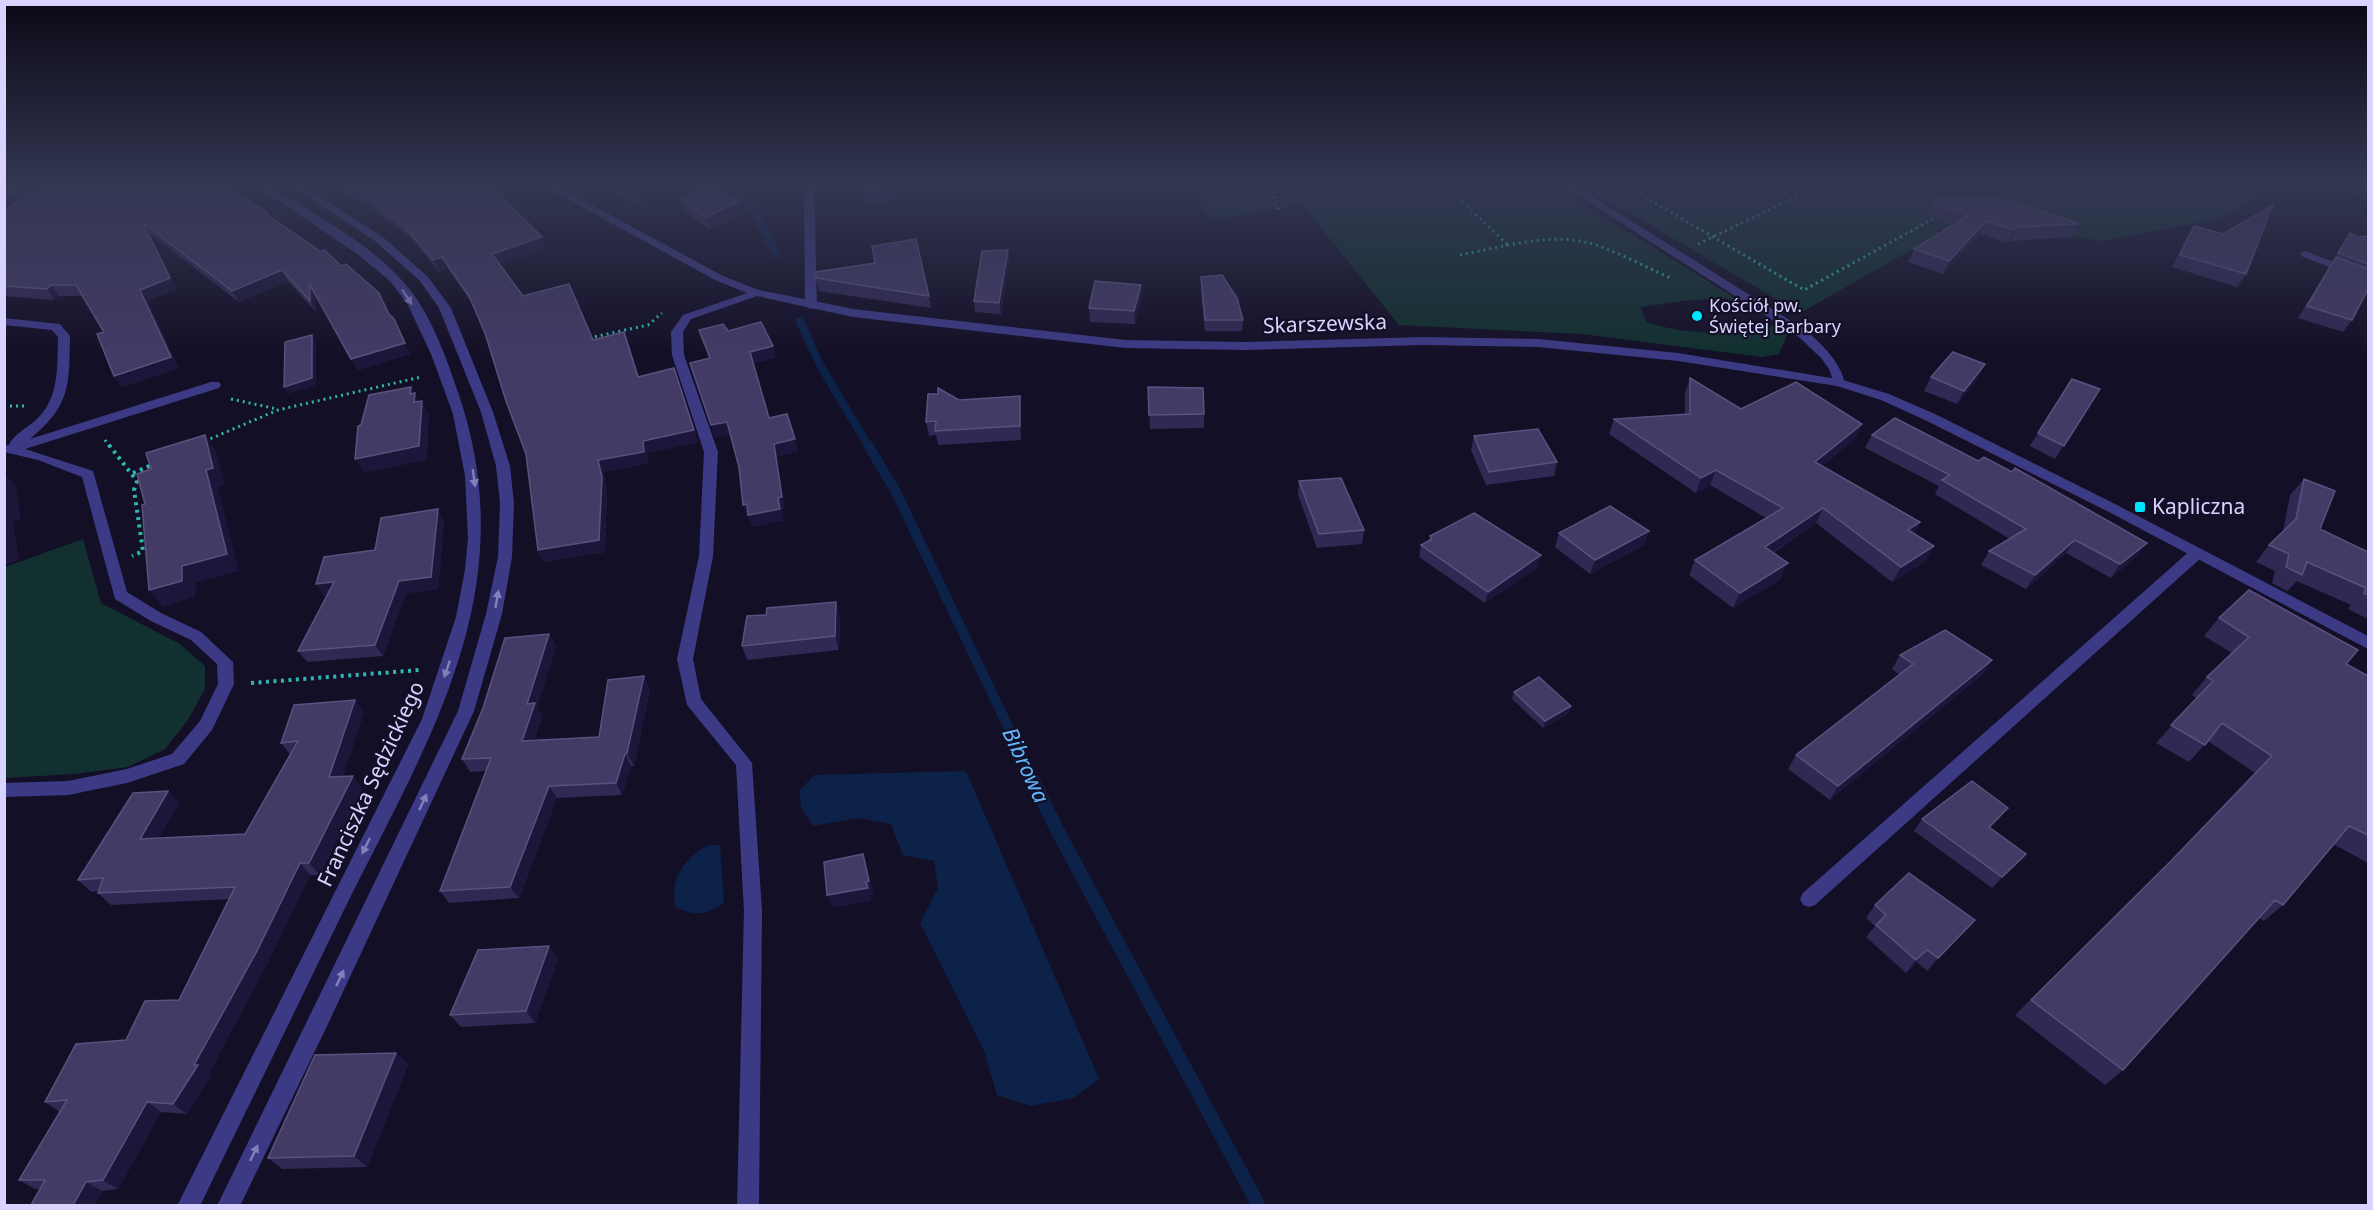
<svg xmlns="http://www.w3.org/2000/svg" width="2373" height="1210" viewBox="0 0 2373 1210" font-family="'Noto Sans',sans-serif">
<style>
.green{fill:#12302f}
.water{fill:#0c2248}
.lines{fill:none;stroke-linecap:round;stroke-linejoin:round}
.stream-far2{stroke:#0c2248;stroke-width:8}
.stream-far1{stroke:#0c2248;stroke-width:10}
.stream{stroke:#0c2248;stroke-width:14}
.path-far1{stroke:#2fb8b0;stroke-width:3;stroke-dasharray:2 4;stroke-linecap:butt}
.path{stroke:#2fb8b0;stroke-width:4;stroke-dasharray:3 4.5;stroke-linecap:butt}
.service{fill:#3d3a85;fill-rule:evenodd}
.minor{fill:#3d3a85;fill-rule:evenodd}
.tertiary{fill:#3d3a85;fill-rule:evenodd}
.wall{fill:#312854}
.shaded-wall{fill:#1d163a}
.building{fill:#433a66;stroke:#5a527e;stroke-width:1.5}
.oneway{fill:#837fbc}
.poi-dot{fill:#00e5ff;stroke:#130f26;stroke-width:2}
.labels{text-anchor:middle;stroke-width:4.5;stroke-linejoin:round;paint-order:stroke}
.far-poi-label{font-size:18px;fill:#d9d4ff;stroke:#130f26;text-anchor:start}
.street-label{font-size:21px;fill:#d9d4ff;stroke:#130f26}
.poi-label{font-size:21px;fill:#d9d4ff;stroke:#130f26;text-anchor:start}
.water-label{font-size:22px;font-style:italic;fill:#62b6ff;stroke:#130f26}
</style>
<rect width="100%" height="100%" fill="#130f26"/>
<path class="green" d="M 599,185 L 613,185 L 641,193 L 642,208 Z
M 1190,185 L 1552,185 L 1745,304 L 1725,298 L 1682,301 L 1640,307 L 1647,322 C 1686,336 1733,335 1773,325 L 1787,335 L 1779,354 L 1762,357 L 1582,334 L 1399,325 L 1303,205 L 1211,220 Z
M 1582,185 L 1969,185 L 1928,226 L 1941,233 L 1800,313 Z
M 1972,185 L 2275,185 L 2222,218 L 2103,241 L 2071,236 L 2044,239 L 2038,220 L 1947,233 L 1930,226 Z
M 2304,185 L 2368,185 L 2368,198 Z
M 83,539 L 101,603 L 180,644 L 205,666 L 205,689 L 188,720 L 165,749 L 128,767 L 75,774 L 5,778 L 5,567 Z"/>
<path class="water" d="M 966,771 L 1099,1079 L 1074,1098 L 1031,1106 L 997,1095 L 984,1051 L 920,923 L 938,888 L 934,861 L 903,855 L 891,824 L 859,818 L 813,826 L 801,807 L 799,791 L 814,775 Z
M 709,845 L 720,845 L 724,903 C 703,916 698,916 675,907 C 675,899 673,890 675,883 C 680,866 694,852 709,845 Z"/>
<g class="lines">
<path class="stream-far2" d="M 733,185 L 755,213 L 776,254
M 800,321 L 820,365 L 869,447"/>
<path class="stream-far1" d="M 868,445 L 896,492 L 1034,781"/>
<path class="stream" d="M 1033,780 L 1056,828 L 1259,1206"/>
<path class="path-far1" d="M 1274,185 L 1273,200 L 1279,210
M 1445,185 L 1509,246
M 1624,185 L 1804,290 L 1933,219
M 1698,244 L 1821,185
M 1460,255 C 1497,248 1548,233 1585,242 C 1609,247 1647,268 1671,278
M 589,338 L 648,325 L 662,313
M 231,399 L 277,409
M 4,406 L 25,406
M 105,440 L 110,447
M 205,441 L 278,410 L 421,377"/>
<path class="path" d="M 109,445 L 137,481 L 134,490 L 143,551 L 132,556
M 133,473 L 154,464
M 251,683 L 420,670"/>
<path class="service" d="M 756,290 L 760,291 L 760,295 L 691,319 L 683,332 L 684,355 L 718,452 L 713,556 L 693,659 L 701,699 L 752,763 L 762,911 L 759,1206 L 737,1206 L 744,911 L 736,765 L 687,705 L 677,659 L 699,556 L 704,452 L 672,355 L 671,332 L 683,315 Z
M 4,318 L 60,324 L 70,336 C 69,385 71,405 30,439 L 211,382 L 219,382 L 221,385 L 219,388 L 25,449 L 93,471 L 127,592 L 161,613 L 201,632 L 233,662 L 234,684 L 212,730 L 184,764 L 127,783 L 68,795 L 4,797 L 4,783 L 68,781 L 127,769 L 172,754 L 200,721 L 218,684 L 217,664 L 191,640 L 151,621 L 115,599 L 82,477 L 38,460 L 4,452 L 4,446 L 9,445 C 13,435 28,427 36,420 C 60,398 57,366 58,337 L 52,330 L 4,325 Z
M 2197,548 L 2204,553 L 2202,557 L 1815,905 L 1809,907 L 1803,905 L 1800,899 L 1803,893 L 2192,549 Z"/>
<path class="minor" d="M 256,185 L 268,185 C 314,215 370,242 406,285 C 431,314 447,359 459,395 C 525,592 428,740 344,910 C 296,1009 248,1107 200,1206 L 177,1206 L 422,719 L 456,617 L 465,570 L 468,538 L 465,476 L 453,414 L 431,354 L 408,305 L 391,282 L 360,256 Z
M 290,185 L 302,185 L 383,237 L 428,277 L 451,308 L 493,412 L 510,466 L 514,503 L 512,557 L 502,614 L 474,711 L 328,1024 L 240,1206 L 217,1206 L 458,711 L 486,614 L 498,557 L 500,503 L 496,466 L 481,412 L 439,308 L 420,281 L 375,241 Z
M 804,185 L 814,185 L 817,306 L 811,309 L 805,306 Z
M 1562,185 L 1574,185 L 1807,331 C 1824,347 1839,360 1845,383 L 1843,386 L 1835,386 L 1829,369 L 1822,359 L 1799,337 Z
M 2305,251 L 2368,275 L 2368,282 L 2301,256 L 2301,252 Z"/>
<path class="tertiary" d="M 542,185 L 555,185 L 723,276 L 759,290 L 853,309 L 1126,340 L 1246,342 L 1424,337 L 1538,339 L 1678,353 L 1843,380 L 1889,394 L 1935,414 L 2117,505 L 2368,636 L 2368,649 L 2107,511 L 1925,420 L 1881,400 L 1837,386 L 1678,361 L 1538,347 L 1424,345 L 1246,350 L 1126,348 L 853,317 L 752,295 L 715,280 Z"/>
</g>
<path class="wall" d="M 4,185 L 270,217 L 341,266 L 385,303 L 390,315 L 410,354 L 358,370 L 316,296 L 316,312 L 288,281 L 239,302 L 149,233 L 177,289 L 147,301 L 179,368 L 122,387 L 114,376 L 104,332 L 82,296 L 59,296 L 54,300 L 4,296 Z
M 331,185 L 452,185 L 546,248 L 499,265 L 523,296 L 593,340 L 624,332 L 639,377 L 698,442 L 647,453 L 648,463 L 603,472 L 607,489 L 605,552 L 544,562 L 538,550 L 526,454 L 485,333 L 474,306 L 448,269 L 439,272 L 411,238 L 363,202 L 361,203 Z
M 859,185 L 899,185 L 902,200 L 865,205 Z
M 680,198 L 742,215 L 710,230 L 684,211 Z
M 1936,199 L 2079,224 L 2072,237 L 2010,241 L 2007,243 L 1980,234 L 1943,274 L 1908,262 L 1914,249 L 1953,225 L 1929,217 L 1930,212 Z
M 2194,226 L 2246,274 L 2237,287 L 2172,267 L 2186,238 Z
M 2350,233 L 2358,237 L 2368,236 L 2368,289 L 2352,320 L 2343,332 L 2298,318 Z
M 1008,250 L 1009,261 L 1001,314 L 975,312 L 974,301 Z
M 1201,277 L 1243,320 L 1242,331 L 1205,331 L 1201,288 Z
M 816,278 L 929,296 L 931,308 L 819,291 Z
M 1141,285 L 1141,298 L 1135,324 L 1090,322 L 1089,308 Z
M 1985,364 L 1978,378 L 1957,404 L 1924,391 L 1931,377 Z
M 1690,378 L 1741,409 L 1855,439 L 1822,466 L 1920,522 L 1914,534 L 1934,546 L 1926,561 L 1892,582 L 1816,523 L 1773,553 L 1781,579 L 1733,608 L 1689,575 L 1695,560 L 1766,518 L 1710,485 L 1696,493 L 1609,434 L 1614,419 L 1685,415 L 1685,393 Z
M 2072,379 L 2100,389 L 2055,459 L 2030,446 Z
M 1148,387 L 1204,414 L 1204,428 L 1150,429 Z
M 1020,396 L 1021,410 L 1021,440 L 938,445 L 936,435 L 929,436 L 926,422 L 959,400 Z
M 1872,435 L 2137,556 L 2111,578 L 2066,553 L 2026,589 L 1981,565 L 1989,551 L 2010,539 L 1935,494 L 1939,486 L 1865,448 Z
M 1474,436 L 1557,462 L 1554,476 L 1486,485 L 1471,450 Z
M 2304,479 L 2320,529 L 2368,552 L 2368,619 L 2348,609 L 2351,605 L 2297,581 L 2287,591 L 2272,583 L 2275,571 L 2256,562 L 2269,545 L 2283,532 L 2290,495 Z
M 1299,481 L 1364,530 L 1362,544 L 1317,548 L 1298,495 Z
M 444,521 L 438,589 L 406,593 L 383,656 L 307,662 L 298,651 L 327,595 L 324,596 Z
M 1649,531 L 1644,545 L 1590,574 L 1555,547 L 1559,533 Z
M 1430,536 L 1541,555 L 1538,567 L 1485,603 L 1419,557 L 1421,545 L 1429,540 Z
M 840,616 L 839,650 L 747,660 L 742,646 Z
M 2219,618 L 2346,664 L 2368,676 L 2368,863 L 2333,844 L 2283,905 L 2264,921 L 2259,918 L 2123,1070 L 2105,1085 L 2015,1015 L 2162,870 L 2255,773 L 2208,741 L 2189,762 L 2156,743 L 2197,698 L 2192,695 L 2207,677 L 2232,653 L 2204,636 Z
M 549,634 L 556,646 L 537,707 L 542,716 L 534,741 L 599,737 L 650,689 L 634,766 L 631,766 L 622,795 L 557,798 L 519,898 L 449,903 L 440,891 L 486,771 L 470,772 L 462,759 L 483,708 Z
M 1900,655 L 1992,660 L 1983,674 L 1830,800 L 1788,769 L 1796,755 L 1900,675 L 1892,669 Z
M 1514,692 L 1571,706 L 1569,713 L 1543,728 L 1512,699 Z
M 364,712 L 343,776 L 362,788 L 320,875 L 310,875 L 268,962 L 209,1073 L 211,1075 L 187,1114 L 161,1112 L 118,1189 L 102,1191 L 94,1206 L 31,1205 L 40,1189 L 35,1189 L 19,1180 L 60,1112 L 45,1102 L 179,1000 L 229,899 L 111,905 L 98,893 L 98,891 L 91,892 L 78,880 L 168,791 L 179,803 L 159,838 L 245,834 L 290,754 L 281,743 Z
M 1922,819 L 1999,819 L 1990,828 L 2016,865 L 1992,888 L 1914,831 Z
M 1875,905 L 1975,920 L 1964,932 L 1927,971 L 1917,962 L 1906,973 L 1866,937 L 1875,926 L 1866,918 Z
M 558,959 L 535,1023 L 461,1027 L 450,1015 Z
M 396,1053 L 408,1065 L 367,1167 L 282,1169 L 268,1158 Z"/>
<path class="shaded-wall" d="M 25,185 L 48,185 L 4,214 L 4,199 Z
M 900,187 L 902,200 L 865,205 L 862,192 Z
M 357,191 L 363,202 L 361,203 L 355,192 Z
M 738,202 L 742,215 L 710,230 L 706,217 Z
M 1986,221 L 1980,234 L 1943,274 L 1949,261 Z
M 143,223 L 149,233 L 177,289 L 147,301 L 179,368 L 122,387 L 114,376 L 140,290 Z
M 2017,227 L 2010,241 L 2007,243 L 2014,230 Z
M 542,237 L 546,248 L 497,266 L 492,254 Z
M 1008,250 L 1009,261 L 1001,314 L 999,303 Z
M 442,257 L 448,269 L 439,272 L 433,260 Z
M 282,270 L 288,281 L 239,302 L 232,291 Z
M 51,285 L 59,296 L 54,300 L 47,289 Z
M 310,285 L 316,296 L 316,312 L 310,301 Z
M 1141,285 L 1141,298 L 1135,324 L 1134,311 Z
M 394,319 L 410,354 L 358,370 L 351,359 Z
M 312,335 L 316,342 L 316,385 L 288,394 L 284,387 Z
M 773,346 L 776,358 L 754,364 L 750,352 Z
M 1985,364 L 1978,378 L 1957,404 L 1964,391 Z
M 674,368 L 698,442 L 647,453 L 648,463 L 603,472 L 607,489 L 605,552 L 544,562 L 538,550 L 598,460 L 643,441 Z
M 411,387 L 422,407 L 422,401 L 429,415 L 427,460 L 364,473 L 355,459 L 410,394 Z
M 1020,396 L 1021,410 L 1021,440 L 1020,426 Z
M 727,422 L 731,434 L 715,438 L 711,425 Z
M 1862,424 L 1855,439 L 1808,477 L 1815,462 Z
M 205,435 L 216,452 L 225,485 L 218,487 L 239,571 L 196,583 L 195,597 L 163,607 L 149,590 L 182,566 L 206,470 Z
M 795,439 L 798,452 L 777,457 L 785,510 L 782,510 L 784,521 L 752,527 L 749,517 L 747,517 L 743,505 L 774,444 Z
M 1716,470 L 1710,485 L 1696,493 L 1701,478 Z
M 4,473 L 16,486 L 21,520 L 13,522 L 19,560 L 4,565 Z
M 1823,508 L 1816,523 L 1758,562 L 1765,547 Z
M 438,509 L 444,521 L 438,589 L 406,593 L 383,656 L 375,645 L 399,581 Z
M 1920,522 L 1912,537 L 1908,530 Z
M 1649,531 L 1644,545 L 1590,574 L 1595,560 Z
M 2075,540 L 2066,553 L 2026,589 L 2035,575 Z
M 2147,543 L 2137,556 L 2111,578 L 2120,564 Z
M 1934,546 L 1926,561 L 1892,582 L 1901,567 Z
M 1541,555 L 1538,567 L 1485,603 L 1488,592 Z
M 1788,563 L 1781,579 L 1733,608 L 1740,593 Z
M 334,582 L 342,593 L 324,596 L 316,584 Z
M 836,602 L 840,616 L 839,650 L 835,636 Z
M 549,634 L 556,646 L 537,707 L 542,716 L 529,754 L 522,741 L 527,704 Z
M 1992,660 L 1983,674 L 1830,800 L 1838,786 Z
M 644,676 L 650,689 L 634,766 L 627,753 Z
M 355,700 L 364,712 L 339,789 L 329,777 Z
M 1571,706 L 1569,713 L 1543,728 L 1545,721 Z
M 625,754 L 631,766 L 622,795 L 616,783 Z
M 353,776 L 362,788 L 320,875 L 309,863 Z
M 549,786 L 557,798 L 519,898 L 510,887 Z
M 168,791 L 179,803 L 152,851 L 140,839 Z
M 2008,808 L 1999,819 L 1980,838 L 1989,827 Z
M 863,854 L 874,894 L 870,895 L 872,901 L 832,908 L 827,895 L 866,882 Z
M 2026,854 L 2016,865 L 1992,888 L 2002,877 Z
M 300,863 L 310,875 L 268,962 L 209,1073 L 211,1075 L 187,1114 L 173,1104 Z
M 1975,920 L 1964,932 L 1927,971 L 1938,958 Z
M 549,946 L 558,959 L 535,1023 L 526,1011 Z
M 1927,950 L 1917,962 L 1906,973 L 1916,960 Z
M 396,1053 L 408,1065 L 367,1167 L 354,1156 Z
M 147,1102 L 161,1112 L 118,1189 L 103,1180 Z
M 86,1182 L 102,1191 L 94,1206 L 75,1206 L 73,1205 Z"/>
<path class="building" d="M 4,185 L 25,185 L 4,199 Z
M 45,185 L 223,185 L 268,213 L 266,214 L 320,251 L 325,250 L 341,266 L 346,264 L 379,293 L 388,313 L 394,319 L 405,343 L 351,359 L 310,285 L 310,301 L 282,270 L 232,291 L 143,223 L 170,278 L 140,290 L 171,357 L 114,376 L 97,334 L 104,332 L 76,285 L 51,285 L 47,289 L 4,286 L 4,211 Z
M 343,185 L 460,185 L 469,189 L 479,185 L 490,185 L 542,237 L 492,254 L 523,296 L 569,284 L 593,340 L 624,332 L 638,377 L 674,368 L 694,430 L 643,441 L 644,452 L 598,460 L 602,477 L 599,540 L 538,550 L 526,454 L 506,401 L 485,333 L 469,296 L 442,257 L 433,260 L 405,227 L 357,191 L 355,192 Z
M 709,185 L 711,185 L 738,202 L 706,217 L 680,198 Z
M 860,185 L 899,185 L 900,187 L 862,192 Z
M 1936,199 L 1996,199 L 2019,203 L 2079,224 L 2017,227 L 2014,230 L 1986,221 L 1949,261 L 1914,249 L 1969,215 L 1935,204 Z
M 2273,205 L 2246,274 L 2180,255 L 2194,226 L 2223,234 Z
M 2350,233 L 2358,237 L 2368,236 L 2368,264 L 2338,253 Z
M 916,239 L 929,296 L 816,278 L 816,272 L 875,263 L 872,246 Z
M 1008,250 L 999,303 L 974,301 L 982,251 Z
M 2336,257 L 2368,269 L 2368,289 L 2352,320 L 2307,306 Z
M 1222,275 L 1237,298 L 1243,320 L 1205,320 L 1201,277 Z
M 1095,281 L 1141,285 L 1134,311 L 1089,308 Z
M 761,322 L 773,346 L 750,352 L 769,418 L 787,414 L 795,439 L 774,444 L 782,497 L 778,498 L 780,509 L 748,515 L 747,504 L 743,505 L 739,467 L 727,422 L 711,425 L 690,363 L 710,358 L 699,330 L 723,324 L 728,331 Z
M 312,335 L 312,378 L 284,387 L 285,342 Z
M 1953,352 L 1985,364 L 1964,391 L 1931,377 Z
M 1690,378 L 1741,409 L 1796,382 L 1862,424 L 1815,462 L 1920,522 L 1908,530 L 1934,546 L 1901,567 L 1823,508 L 1765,547 L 1788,563 L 1740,593 L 1695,560 L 1783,508 L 1716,470 L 1701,478 L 1614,419 L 1690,414 Z
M 2072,379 L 2100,389 L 2064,446 L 2038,433 Z
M 411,387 L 410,394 L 415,393 L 414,402 L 422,401 L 419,446 L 355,459 L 358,426 L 361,425 L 369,395 Z
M 1148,387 L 1203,388 L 1204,414 L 1149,415 Z
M 938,388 L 959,400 L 1020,396 L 1020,426 L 935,431 L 936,421 L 926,422 L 928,394 L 938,394 Z
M 1895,418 L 1978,461 L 1984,457 L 2012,472 L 2015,468 L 2147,543 L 2120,564 L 2075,540 L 2035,575 L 1989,551 L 2026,529 L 1942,480 L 1950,475 L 1872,435 Z
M 1538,429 L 1557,462 L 1489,472 L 1474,436 Z
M 205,435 L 213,468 L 206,470 L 227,554 L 182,566 L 182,581 L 149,590 L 142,505 L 145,504 L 137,474 L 151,469 L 146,453 Z
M 1341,478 L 1364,530 L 1319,534 L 1299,481 Z
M 2304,479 L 2335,491 L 2320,529 L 2368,552 L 2368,595 L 2364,593 L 2366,588 L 2307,562 L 2302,575 L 2286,567 L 2289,554 L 2269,545 L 2296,519 Z
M 1610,506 L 1649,531 L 1595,560 L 1559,533 Z
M 438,509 L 431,577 L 399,581 L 375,645 L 298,651 L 334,582 L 316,584 L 324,557 L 375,550 L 381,518 Z
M 1474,513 L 1541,555 L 1488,592 L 1421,545 L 1432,539 L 1430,536 Z
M 2249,590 L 2358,650 L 2346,664 L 2368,676 L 2368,835 L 2349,826 L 2283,905 L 2275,900 L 2123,1070 L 2031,1000 L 2170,862 L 2272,756 L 2222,723 L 2205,745 L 2171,725 L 2213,681 L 2207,677 L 2249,637 L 2219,618 Z
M 836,602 L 835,636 L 742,646 L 747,616 L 766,615 L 767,608 Z
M 1945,630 L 1992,660 L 1838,786 L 1796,755 L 1913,664 L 1900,655 Z
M 549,634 L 527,704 L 535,703 L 522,741 L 599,737 L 608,680 L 644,676 L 627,753 L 625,754 L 616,783 L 549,786 L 510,887 L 440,891 L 491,758 L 462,759 L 483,708 L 505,638 Z
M 1539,677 L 1571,706 L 1545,721 L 1514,692 Z
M 355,700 L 329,777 L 353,776 L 309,863 L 300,863 L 257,951 L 194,1065 L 198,1065 L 173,1104 L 147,1102 L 103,1180 L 86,1182 L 73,1205 L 31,1205 L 45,1180 L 19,1180 L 67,1100 L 45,1102 L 76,1044 L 126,1040 L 145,1001 L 179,1000 L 235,887 L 98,893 L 103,878 L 78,880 L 133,793 L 168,791 L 140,839 L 245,834 L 298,741 L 281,743 L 294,705 Z
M 1972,781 L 2008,808 L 1989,827 L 2026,854 L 2002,877 L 1922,819 Z
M 863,854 L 869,881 L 866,882 L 868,888 L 827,895 L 824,862 Z
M 1909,873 L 1975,920 L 1938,958 L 1927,950 L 1916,960 L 1876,925 L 1886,915 L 1875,905 Z
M 549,946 L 526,1011 L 450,1015 L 478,950 Z
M 396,1053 L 354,1156 L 268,1158 L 315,1055 Z"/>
<defs><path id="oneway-solid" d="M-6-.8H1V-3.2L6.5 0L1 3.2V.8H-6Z" transform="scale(1.5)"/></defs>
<g class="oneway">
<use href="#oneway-solid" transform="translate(407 297) rotate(57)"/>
<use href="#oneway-solid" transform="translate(474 478) rotate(82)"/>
<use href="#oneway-solid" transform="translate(497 599) rotate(-80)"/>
<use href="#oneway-solid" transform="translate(447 669) rotate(109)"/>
<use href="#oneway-solid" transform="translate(423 802) rotate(-65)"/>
<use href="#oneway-solid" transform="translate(366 846) rotate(116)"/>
<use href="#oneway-solid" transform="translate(340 978) rotate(-65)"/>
<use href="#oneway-solid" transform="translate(254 1153) rotate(-64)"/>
</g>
<linearGradient id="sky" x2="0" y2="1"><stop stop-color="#0a0815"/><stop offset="0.52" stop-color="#333752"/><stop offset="1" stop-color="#333752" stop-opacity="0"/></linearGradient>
<rect width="2373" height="355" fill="url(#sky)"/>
<g class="poi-dot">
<circle cx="1697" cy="316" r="6"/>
<rect x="2134" y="501" width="12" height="12" rx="3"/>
</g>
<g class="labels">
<g class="far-poi-label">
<text x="1709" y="312">Kościół pw.<tspan x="1709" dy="21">Świętej Barbary</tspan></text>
</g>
<g class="street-label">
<text transform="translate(1325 324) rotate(-2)" y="7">Skarszewska</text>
<text transform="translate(371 784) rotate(-65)" y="7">Franciszka Sędzickiego</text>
</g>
<g class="poi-label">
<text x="2152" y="514">Kapliczna</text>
</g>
<g class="water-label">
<text transform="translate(1026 765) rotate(65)" y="8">Bibrowa</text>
</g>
</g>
<rect width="2373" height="1210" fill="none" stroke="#d9d4ff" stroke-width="12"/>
</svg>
